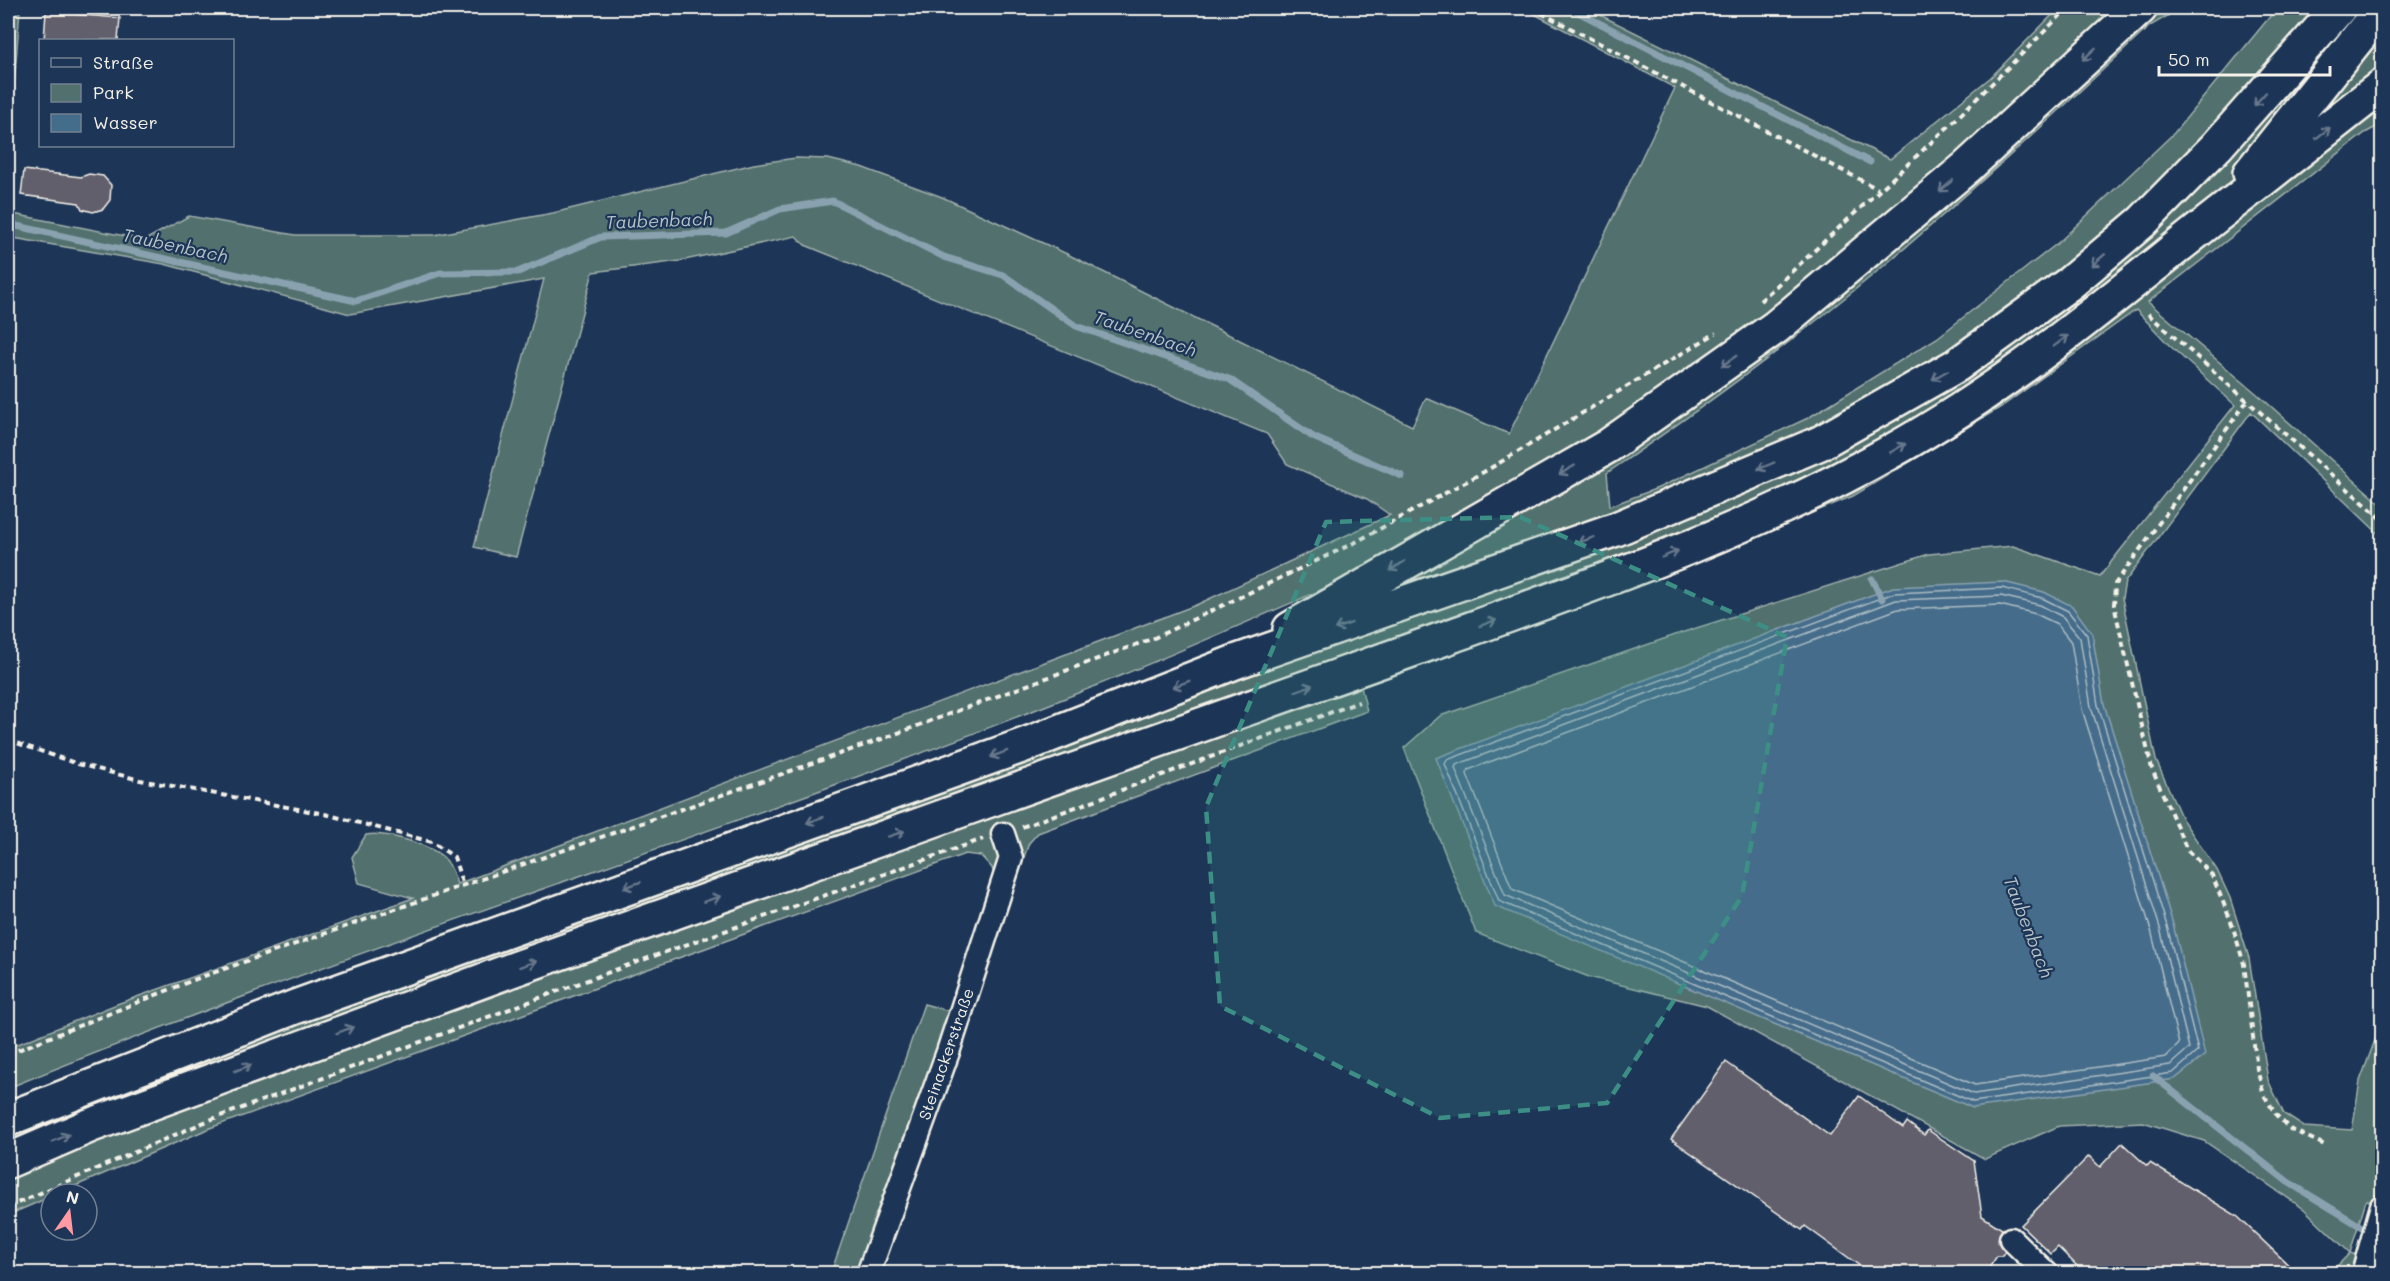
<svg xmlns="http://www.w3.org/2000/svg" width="2390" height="1281" viewBox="0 0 2390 1281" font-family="Mali,sans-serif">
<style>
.green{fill:#51706e;stroke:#a2b0ab;stroke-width:1.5}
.water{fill:#446d8b;stroke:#8aa2b0;stroke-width:1.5}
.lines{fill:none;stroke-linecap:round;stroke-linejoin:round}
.shore{stroke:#aebcc3;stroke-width:1.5}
.stream{stroke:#8aa2b0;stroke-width:7}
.building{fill:#625f6d;stroke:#f4f1e8;stroke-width:1.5}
.minor-casing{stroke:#f4f1e8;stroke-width:27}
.highway-casing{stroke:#f4f1e8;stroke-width:38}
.path{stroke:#f4f1e8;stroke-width:4;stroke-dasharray:6 4.5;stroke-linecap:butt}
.minor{stroke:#1d3557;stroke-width:22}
.highway{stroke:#1d3557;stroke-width:33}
.oneway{stroke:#68778a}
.marked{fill:#3d8f86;fill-opacity:0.2;stroke:#3d8f86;stroke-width:4.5;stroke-dasharray:12 8;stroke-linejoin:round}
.labels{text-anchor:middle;stroke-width:4.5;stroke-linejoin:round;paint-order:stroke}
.street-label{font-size:16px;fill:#f4f1e8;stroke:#1d3557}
.water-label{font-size:18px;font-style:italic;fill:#b6c3c7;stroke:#1d3557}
</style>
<rect width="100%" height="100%" fill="#1d3557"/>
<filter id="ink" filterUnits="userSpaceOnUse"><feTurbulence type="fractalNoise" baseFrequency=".0167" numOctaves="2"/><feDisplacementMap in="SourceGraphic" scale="12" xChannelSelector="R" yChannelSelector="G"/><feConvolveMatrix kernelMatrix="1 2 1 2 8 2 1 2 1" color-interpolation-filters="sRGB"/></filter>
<g filter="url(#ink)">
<path class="green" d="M 8,8 L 20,8 L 8,167 Z
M 1523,8 L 1586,8 L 1890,159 L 1991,77 L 2059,8 L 2181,8 L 2150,26 C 2061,109 1973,191 1880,269 C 1793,342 1701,409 1607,473 L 1610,506 L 1658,488 L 1808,418 L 1937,338 L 2059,242 L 2174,133 L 2277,8 L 2382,8 L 2382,124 L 2365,133 L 2148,302 L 2256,393 L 2382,505 L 2382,537 L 2251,412 L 2125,582 L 2122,598 L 2156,760 L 2182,819 L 2217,870 L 2230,898 L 2249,958 L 2268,1080 L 2284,1114 L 2304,1127 L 2352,1130 L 2360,1081 L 2382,1021 L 2382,1205 L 2366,1200 L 2350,1253 L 2382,1263 L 2382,1273 L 2330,1273 L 2350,1253 L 2304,1209 L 2204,1141 L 2143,1122 L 2059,1126 L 1985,1159 L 1707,1006 L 1589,977 L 1476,933 L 1404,748 L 1440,716 L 1687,631 L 1929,554 L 2013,546 L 2100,576 L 2235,405 L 2169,345 L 2136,310 L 2001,407 L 1853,496 L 1689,564 L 1361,687 L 1367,711 L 1038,833 L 1029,843 L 878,1273 L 854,1270 L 852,1273 L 831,1273 L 924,1004 L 949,1011 L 996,880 L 992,868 L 981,856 L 965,854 L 210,1128 L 8,1215 L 8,1178 C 204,1096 405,1030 604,956 C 933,835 1259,706 1585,576 L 8,1149 L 8,1132 L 494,948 L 1574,557 L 1825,458 L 1360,610 L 1344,580 C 1254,619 1164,659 1073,695 C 721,834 358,945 8,1088 L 8,1048 L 117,1004 L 413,898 L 359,883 L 352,857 L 366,835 C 384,831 432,845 445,859 C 450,864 455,877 457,884 L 1196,605 L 1390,515 L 1367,499 L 1287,464 L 1267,434 L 805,245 L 796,236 L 680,261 L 593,272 L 516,557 L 474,547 L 544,279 L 350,314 L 164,264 L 8,237 L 8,213 L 145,240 L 189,216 L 295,235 L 434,235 L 553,213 L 754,164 L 796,158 L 828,159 L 861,167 L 942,197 L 1067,254 L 1412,426 L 1426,398 L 1509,434 L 1675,88 Z"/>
<path class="water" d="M 2003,582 L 2044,592 L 2072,606 L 2092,633 L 2104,704 L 2173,924 L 2205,1055 L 2175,1079 L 1973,1108 L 1495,906 L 1436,758 L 1893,587 Z"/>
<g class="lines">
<path class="shore" d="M 2002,588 L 2042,598 L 2068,611 L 2087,635 L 2098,705 L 2167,926 L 2198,1051 L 2173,1073 L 1973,1102 L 1499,901 L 1445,764 L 1447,760 L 1894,593 Z
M 2001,596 L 2040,605 L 2063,617 L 2080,638 L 2091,707 L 2160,928 L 2189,1048 L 2170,1065 L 1974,1094 L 1505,895 L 1455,768 L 1456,765 L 1896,600 Z
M 2000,605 L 2036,614 L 2057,624 L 2071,642 L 2082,709 L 2151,930 L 2179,1044 L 2166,1057 L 1975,1085 L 1512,889 L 1467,774 L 1468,770 L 1898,609 Z"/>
<path class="stream" d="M 1570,8 L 1870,162
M 8,224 L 356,301 L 440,273 L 518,272 L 601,237 L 726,233 L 780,209 L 833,201 L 944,257 L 1003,275 L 1076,326 L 1229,379 L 1313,437 L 1402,476
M 1872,579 L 1882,599
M 2153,1076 L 2288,1182 L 2370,1232"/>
</g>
<path class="building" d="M 46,12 L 120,18 L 118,40 L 44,40 Z
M 24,170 L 81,177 L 89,174 L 103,176 L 111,185 L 110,200 L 103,209 L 93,212 L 82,209 L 79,203 L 21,195 Z
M 1726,1062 L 1830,1136 L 1859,1096 L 1903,1128 L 1907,1122 L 1924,1135 L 1928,1130 L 1974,1161 L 1982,1216 L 2002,1229 L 1998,1242 L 2005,1252 L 2001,1256 L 1997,1256 L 1985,1274 L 1871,1274 L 1805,1226 L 1802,1230 L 1671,1139 Z
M 2122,1143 L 2147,1166 L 2150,1163 L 2237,1216 L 2298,1274 L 2085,1274 L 2058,1247 L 2051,1254 L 2021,1225 L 2089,1156 L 2100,1167 Z"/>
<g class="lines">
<defs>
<path id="minor" d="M 2011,1239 L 2047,1274
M 868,1274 L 948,1052 L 1011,858 L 1003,834
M 2363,1274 L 2382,1206"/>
<path id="highway" d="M 2250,173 L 2382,8
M 1290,629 L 1608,446 L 1776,327 L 1967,167 L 2140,8
M 8,1119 L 295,1007 L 1030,743 L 1235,662 L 1616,529 L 1820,443 L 1957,365 L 2070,283 L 2142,222 L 2217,146 L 2339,8
M 8,1161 L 89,1126 L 517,968 L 1451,636 C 1600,582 1752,530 1890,452 C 2009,386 2104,305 2210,221 C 2267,176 2325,131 2382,86"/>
</defs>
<use href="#minor" class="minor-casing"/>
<use href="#highway" class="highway-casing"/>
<path class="path" d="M 1532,8 L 1878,189
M 1760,301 L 1950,125 L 2068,8
M 2148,314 L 2382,519
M 2247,401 L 2115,584 L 2114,605 L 2152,769 L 2187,850 L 2212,875 L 2232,924 L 2244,964 L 2257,1069 L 2264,1095 L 2276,1115 L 2290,1129 L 2327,1146
M 8,740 L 78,764 L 140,780 L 325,814 L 432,842 L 454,857 L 463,886
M 1022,827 L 1359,702
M 8,1054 L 201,977 L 882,739 L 1154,638 L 1356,542 L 1489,469 L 1716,333
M 8,1207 L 207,1121 L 615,970 L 983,839"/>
<use href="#minor" class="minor"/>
<use href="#highway" class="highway"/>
</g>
<defs><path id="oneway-shaft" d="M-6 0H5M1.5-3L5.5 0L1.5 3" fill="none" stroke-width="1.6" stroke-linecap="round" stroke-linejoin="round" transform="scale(1.5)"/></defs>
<g class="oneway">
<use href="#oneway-shaft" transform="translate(2089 54) rotate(137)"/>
<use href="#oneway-shaft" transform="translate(2260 99) rotate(132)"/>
<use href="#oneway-shaft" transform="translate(2323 133) rotate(-38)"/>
<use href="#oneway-shaft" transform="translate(1946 186) rotate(139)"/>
<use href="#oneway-shaft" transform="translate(2098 260) rotate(140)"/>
<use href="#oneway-shaft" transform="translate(2061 341) rotate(-37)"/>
<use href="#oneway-shaft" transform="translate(1729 361) rotate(145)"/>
<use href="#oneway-shaft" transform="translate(1940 375) rotate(150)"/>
<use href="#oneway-shaft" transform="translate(1898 448) rotate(-30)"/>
<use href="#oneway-shaft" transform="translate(1766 466) rotate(157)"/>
<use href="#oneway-shaft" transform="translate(1567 470) rotate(150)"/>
<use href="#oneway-shaft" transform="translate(1586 540) rotate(160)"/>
<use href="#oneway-shaft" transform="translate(1670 554) rotate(-23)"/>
<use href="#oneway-shaft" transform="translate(1397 566) rotate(149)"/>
<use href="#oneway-shaft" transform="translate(1488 623) rotate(-20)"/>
<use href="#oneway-shaft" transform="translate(1343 626) rotate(161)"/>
<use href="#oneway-shaft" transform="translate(1181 684) rotate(159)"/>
<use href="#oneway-shaft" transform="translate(1304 688) rotate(-20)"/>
<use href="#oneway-shaft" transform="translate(999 754) rotate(160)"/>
<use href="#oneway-shaft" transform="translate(815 820) rotate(160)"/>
<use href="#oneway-shaft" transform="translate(896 834) rotate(-19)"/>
<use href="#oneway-shaft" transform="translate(632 885) rotate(160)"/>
<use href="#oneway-shaft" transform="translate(712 899) rotate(-19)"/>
<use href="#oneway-shaft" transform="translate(528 964) rotate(-19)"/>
<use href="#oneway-shaft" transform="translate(345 1030) rotate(-20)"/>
<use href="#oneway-shaft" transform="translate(243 1068) rotate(-21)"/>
<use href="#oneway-shaft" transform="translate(61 1138) rotate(-23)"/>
</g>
</g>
<path class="marked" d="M 1520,517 L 1787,637 L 1742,896 L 1607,1103 L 1440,1118 L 1220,1006 L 1206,807 L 1326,522 Z"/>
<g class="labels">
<g class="street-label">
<text transform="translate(946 1054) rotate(-71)" y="6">Steinackerstraße</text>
</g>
<g class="water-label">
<text transform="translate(659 221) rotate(-2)" y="6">Taubenbach</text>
<text transform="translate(175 246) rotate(12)" y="6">Taubenbach</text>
<text transform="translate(1145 334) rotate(19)" y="6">Taubenbach</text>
<text transform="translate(2028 927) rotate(69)" y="6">Taubenbach</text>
</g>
</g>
<rect width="2390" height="1281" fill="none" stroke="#1d3557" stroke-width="30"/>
<rect x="15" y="15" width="2360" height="1251" fill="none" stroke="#f4f1e8" stroke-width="2" filter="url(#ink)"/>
<rect x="39" y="39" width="195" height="108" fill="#1d3557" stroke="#738091" stroke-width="1.5"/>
<rect x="51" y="58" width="30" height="9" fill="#1d3557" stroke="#738091" stroke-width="1.5"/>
<text x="93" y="69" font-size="18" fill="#f4f1e8">Straße</text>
<rect x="51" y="84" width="30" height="18" fill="#51706e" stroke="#738091" stroke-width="1.5"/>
<text x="93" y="99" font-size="18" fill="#f4f1e8">Park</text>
<rect x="51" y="114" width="30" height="18" fill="#446d8b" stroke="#738091" stroke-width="1.5"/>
<text x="93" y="129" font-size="18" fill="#f4f1e8">Wasser</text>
<g transform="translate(69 1212) rotate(14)"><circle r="28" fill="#1d3557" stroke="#738091" stroke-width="1.5"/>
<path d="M0-4.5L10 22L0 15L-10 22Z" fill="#ff9aa2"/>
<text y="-9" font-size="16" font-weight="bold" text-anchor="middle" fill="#f4f1e8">N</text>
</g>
<path d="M2159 66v9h171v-9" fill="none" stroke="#f4f1e8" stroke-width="3"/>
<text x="2168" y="66" font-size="18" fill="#f4f1e8" stroke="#1d3557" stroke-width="4.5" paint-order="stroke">50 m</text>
</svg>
